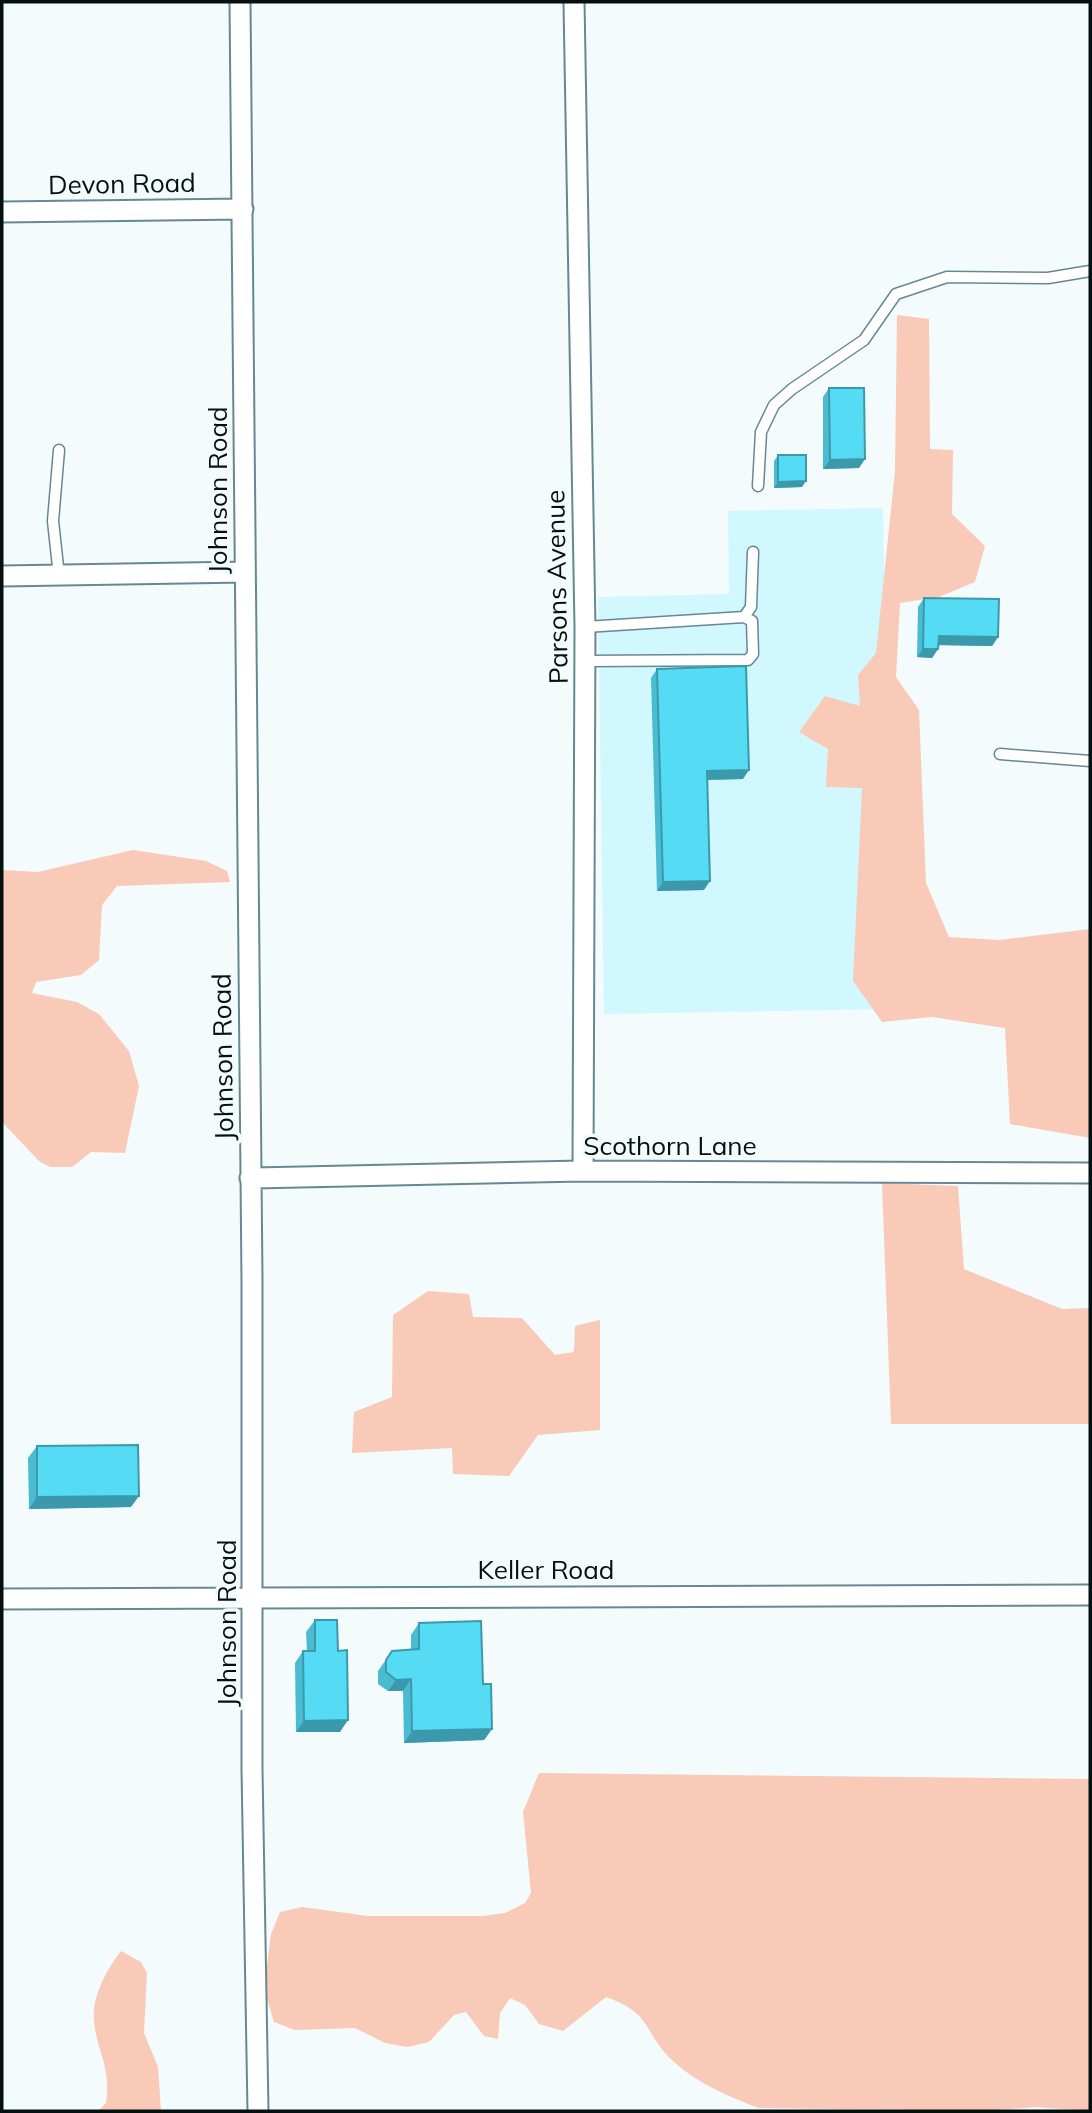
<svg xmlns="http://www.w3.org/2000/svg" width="1092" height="2113" viewBox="0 0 1092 2113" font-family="Mulish,sans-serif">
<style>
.built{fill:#d1f7ff}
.green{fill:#f8cab7}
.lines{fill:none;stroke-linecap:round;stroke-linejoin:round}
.lane-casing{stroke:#668991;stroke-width:13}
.street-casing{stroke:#668991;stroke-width:23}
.lane{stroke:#fff;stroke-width:10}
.street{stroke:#fff;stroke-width:19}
.wall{fill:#4abcd2}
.shaded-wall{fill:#3c99ab}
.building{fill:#56dbf4;stroke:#3c99ab;stroke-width:2}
.labels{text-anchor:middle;stroke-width:7;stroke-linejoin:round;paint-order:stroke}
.street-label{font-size:26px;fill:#041113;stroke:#f3fbfc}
</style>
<rect width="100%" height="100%" fill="#f3fbfc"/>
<path class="built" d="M 883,508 L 890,1009 L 604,1014 L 598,597 L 729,594 L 728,511 Z"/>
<path class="green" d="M 897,315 L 929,319 L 930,449 L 953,450 L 952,514 L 985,546 L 975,582 L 939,597 L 900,603 L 896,677 L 919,710 L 926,883 L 949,937 L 1000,940 L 1090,929 L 1090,1138 L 1010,1124 L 1005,1028 L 932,1017 L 882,1022 L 853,981 L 862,788 L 826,787 L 828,749 L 799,732 L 825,696 L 860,706 L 858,675 L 876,653 L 895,471 Z
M 133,850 L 206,861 L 227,871 L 230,882 L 117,886 L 102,905 L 99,960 L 81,975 L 36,982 L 32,993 L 77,1002 L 99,1014 L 129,1051 L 139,1086 L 125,1153 L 91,1152 L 72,1167 L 50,1167 L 39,1161 L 2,1122 L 2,870 L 38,872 Z
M 882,1183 L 958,1186 L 964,1269 L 1062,1309 L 1090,1308 L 1090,1424 L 891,1424 Z
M 428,1291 L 469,1294 L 473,1317 L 522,1318 L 555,1355 L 574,1352 L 575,1326 L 600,1320 L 600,1430 L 538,1435 L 509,1476 L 453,1474 L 452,1448 L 352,1453 L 354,1412 L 392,1397 L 393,1315 Z
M 539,1773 L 1090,1779 L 1090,2111 L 1035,2107 L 985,2111 L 759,2108 C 729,2097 695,2082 672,2060 C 643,2033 654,2014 606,1997 L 563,2031 L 539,2024 L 525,2005 L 510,1998 L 500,2013 L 498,2039 L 484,2036 L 466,2012 L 454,2015 L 429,2042 L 407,2047 L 385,2043 L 355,2028 L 295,2030 L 274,2022 L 264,1989 L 271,1934 L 280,1912 L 302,1907 L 368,1916 L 483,1916 L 505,1913 L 525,1903 L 531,1893 L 523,1812 Z
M 121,1951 L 141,1962 L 147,1973 L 144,2033 L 158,2067 L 161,2111 L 98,2111 L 106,2103 C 111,2066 98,2055 94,2022 C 91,1998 107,1969 121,1951 Z"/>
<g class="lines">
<defs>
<path id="lane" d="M 59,450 L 53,521 L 59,576
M 758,486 L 761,432 L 774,405 L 792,389 L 864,340 L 896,294 L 947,277 L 1048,278 L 1090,271
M 744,617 L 751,607 L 753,552
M 585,661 L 748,660 L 753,654 L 752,621 L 744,617 L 585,627
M 1000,754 L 1090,761"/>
<path id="street" d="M 240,2 L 252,1281 L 252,1769 L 258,2111
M 574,2 L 585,627 L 583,1171
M 2,212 L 243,209
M 2,576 L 245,572
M 250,1178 L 583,1171 L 1090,1173
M 2,1599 L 1090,1595"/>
</defs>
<use href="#lane" class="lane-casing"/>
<use href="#street" class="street-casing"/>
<use href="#lane" class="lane"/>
<use href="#street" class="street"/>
</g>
<path class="wall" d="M 829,388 L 859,468 L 823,469 L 823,397 Z
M 778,455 L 802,487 L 774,488 L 774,461 Z
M 924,598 L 998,637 L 992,646 L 938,645 L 938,649 L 932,658 L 917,657 L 918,607 Z
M 657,669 L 743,779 L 707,780 L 704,890 L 657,891 L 651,678 Z
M 37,1446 L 131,1507 L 29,1509 L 28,1458 Z
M 315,1620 L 340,1732 L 296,1732 L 295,1663 L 303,1651 L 307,1651 L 306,1632 Z
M 419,1623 L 483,1684 L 492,1729 L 484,1740 L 404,1743 L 403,1691 L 388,1691 L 378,1684 L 378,1671 L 392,1651 L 411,1650 L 411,1635 Z"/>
<path class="shaded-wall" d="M 865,459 L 859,468 L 823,469 L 830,460 Z
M 806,481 L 802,487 L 774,488 L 778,482 Z
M 939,636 L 998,637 L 992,646 L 933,645 Z
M 923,649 L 938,649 L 932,658 L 917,657 Z
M 749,770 L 743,779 L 701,780 L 707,771 Z
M 710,881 L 704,890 L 657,891 L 663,882 Z
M 139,1496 L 131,1507 L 29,1509 L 37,1497 Z
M 411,1679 L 403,1691 L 388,1691 L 396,1680 Z
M 348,1720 L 340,1732 L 296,1732 L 304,1721 Z
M 492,1729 L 484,1740 L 404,1743 L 412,1731 Z"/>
<path class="building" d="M 829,388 L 864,388 L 865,459 L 830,460 Z
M 778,455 L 806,455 L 806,481 L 778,482 Z
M 924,598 L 999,599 L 998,637 L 939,636 L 938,649 L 923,649 Z
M 746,666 L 749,770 L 707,771 L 710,881 L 663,882 L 657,669 Z
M 138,1445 L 139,1496 L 37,1497 L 37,1446 Z
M 315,1620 L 337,1620 L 338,1651 L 347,1650 L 348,1720 L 304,1721 L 303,1651 L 315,1651 Z
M 481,1621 L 483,1684 L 491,1684 L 492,1729 L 412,1731 L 411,1679 L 396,1680 L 386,1672 L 386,1660 L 392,1651 L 419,1649 L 419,1623 Z"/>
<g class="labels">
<g class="street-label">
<text transform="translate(122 184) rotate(-1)" y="9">Devon Road</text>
<text transform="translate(218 490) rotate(-90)" y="9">Johnson Road</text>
<text transform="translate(557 587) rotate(-91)" y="9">Parsons Avenue</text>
<text transform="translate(223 1057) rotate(-91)" y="9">Johnson Road</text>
<text x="670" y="1155">Scothorn Lane</text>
<text x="546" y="1579">Keller Road</text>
<text transform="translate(227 1623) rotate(-90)" y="9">Johnson Road</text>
</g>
</g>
<rect width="1092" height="2113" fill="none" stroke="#041113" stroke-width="7"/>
</svg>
